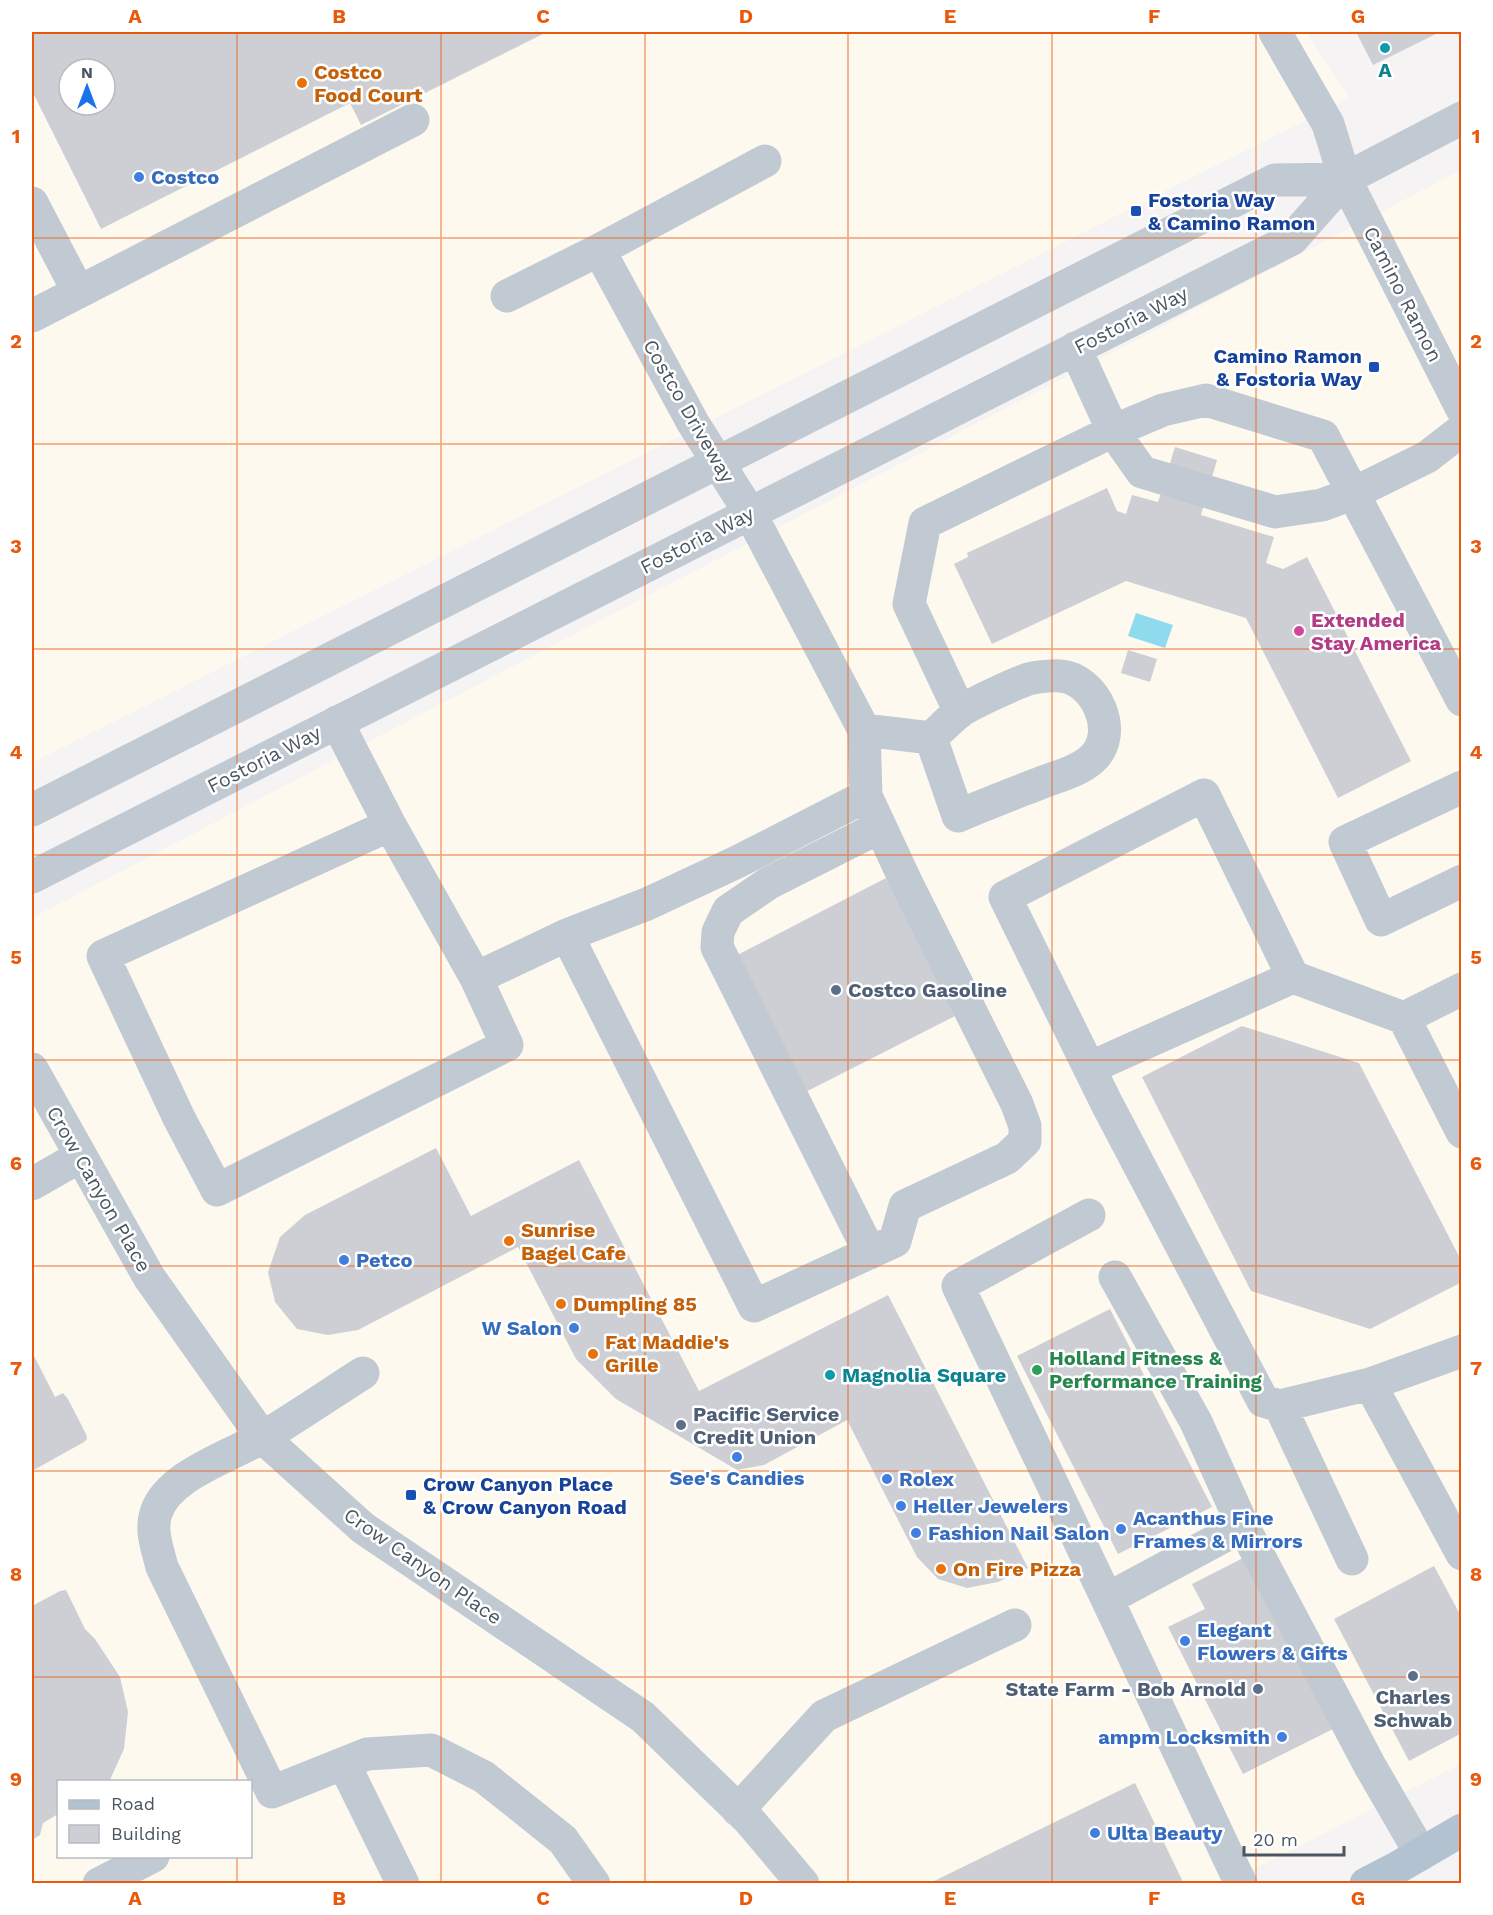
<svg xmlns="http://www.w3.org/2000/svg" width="1493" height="1915" viewBox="0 0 1493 1915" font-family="'Work Sans',sans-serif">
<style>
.commercial{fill:#fdf9ef;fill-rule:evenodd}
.water{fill:#90daee}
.building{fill:#cdcfd5;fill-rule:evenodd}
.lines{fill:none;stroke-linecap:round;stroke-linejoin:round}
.minor{stroke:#c1cad2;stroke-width:33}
.major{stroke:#b3c2d1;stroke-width:33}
.grid{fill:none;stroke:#e8590c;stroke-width:1.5;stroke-opacity:0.55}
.culture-dot{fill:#0f9aa8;stroke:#fff;stroke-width:2}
.food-dot{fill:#e8710a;stroke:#fff;stroke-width:2}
.shop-dot{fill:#3f7fe0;stroke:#fff;stroke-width:2}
.transit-dot{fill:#1a4fb4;stroke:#fff;stroke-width:2}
.hotel-dot{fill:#d1479c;stroke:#fff;stroke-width:2}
.service-dot{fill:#5c6f8a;stroke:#fff;stroke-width:2}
.leisure-dot{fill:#2e9e5b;stroke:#fff;stroke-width:2}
.labels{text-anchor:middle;stroke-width:5;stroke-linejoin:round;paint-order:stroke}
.culture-label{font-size:20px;font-weight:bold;fill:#0d838f;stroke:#fff}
.food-label{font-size:20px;font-weight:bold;fill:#c56008;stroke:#fff;text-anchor:start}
.shop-label{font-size:20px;font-weight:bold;fill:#366cbe;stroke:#fff;text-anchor:start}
.transit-label{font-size:20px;font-weight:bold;fill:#164399;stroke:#fff;text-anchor:start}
.street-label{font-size:20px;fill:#4a5661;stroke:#fff}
.hotel-label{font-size:20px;font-weight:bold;fill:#b23c85;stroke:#fff;text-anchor:start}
.service-label{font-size:20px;font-weight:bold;fill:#4e5e75;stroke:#fff;text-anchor:start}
.leisure-label{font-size:20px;font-weight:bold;fill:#27864d;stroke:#fff;text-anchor:start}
.neatline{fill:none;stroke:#e8590c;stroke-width:2}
.grid-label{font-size:20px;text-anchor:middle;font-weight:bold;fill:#e8590c}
</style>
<rect width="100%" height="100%" fill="#f5f3f3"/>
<path class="commercial" d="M 32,32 L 1306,32 L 1350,98 L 32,763 ZM 69,69 L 105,69 L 105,105 L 69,105 Z
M 1461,170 L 1461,1764 L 1226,1883 L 32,1883 L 32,918 ZM 58,1782 L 250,1782 L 250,1856 L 58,1856 Z"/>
<path class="water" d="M 1136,613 L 1173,625 L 1165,648 L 1128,636 Z"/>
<path class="building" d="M 32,32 L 547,32 L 361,125 L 350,103 L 101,229 L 32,91 ZM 69,69 L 105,69 L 105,105 L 69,105 Z
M 1356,32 L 1440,32 L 1373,65 Z
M 1175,447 L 1217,460 L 1201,515 L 1274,537 L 1266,563 L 1283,569 L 1307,557 L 1411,761 L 1338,798 L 1246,618 L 1126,581 L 992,644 L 954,564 L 968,557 L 967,553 L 1107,488 L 1117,511 L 1126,514 L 1132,495 L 1158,502 Z
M 1128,650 L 1157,659 L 1150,682 L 1121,673 Z
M 886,878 L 957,1015 L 786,1102 L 716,966 Z
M 1242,1026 L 1359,1063 L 1462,1262 L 1462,1282 L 1370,1329 L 1251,1291 L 1142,1077 Z
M 436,1148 L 471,1216 L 579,1160 L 699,1391 L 888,1295 L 1028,1568 L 998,1582 L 967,1588 L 938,1579 L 917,1557 L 847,1420 L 764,1465 L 737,1470 L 616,1399 L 576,1359 L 518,1247 L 358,1330 L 328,1335 L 297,1329 L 275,1302 L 268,1272 L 280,1237 L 305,1215 Z
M 1110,1309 L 1212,1507 L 1118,1554 L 1017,1356 Z
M 32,1352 L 55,1397 L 63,1393 L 68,1399 L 86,1434 L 87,1439 L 84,1442 L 32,1471 Z
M 1249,1555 L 1337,1727 L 1243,1774 L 1168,1627 L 1205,1609 L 1192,1584 Z
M 1434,1566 L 1462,1618 L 1462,1733 L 1409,1761 L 1334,1619 Z
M 66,1590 L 85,1629 L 95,1639 L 120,1677 L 128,1712 L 124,1749 L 109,1782 L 58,1782 L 58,1814 L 43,1823 L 40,1835 L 32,1840 L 32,1606 L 60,1591 Z
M 1135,1783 L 1184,1884 L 928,1884 Z"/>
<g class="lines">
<path class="minor" d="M 1275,32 L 1328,124 L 1345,179 L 1462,409
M 32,203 L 78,291
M 507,296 L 599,250 L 765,161
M 32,316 L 413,120
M 1075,348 L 1113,431 L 1142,472 L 1275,512 L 1322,505 L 1354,493 L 1427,457 L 1462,430
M 960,712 L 909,604 L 925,523 L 1113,431 L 1163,410 L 1206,400 L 1323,436 L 1462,700
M 337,722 L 390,825 L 476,978 L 507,1045 L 217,1190 L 179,1118 L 103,956 L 390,825
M 864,730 L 931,738 C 940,730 948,721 958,713 C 968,705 1020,681 1032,678 C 1040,677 1051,675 1060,676 C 1095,678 1121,733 1092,759 C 1079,771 1059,776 1043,782 C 1015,793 986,804 958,816 L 931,738
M 1462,787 L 1345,842 L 1381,920 L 1462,881
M 32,810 L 1275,180 L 1345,179
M 32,877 L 1292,239 L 1345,179 L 1462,118
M 567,935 L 754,1306 L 895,1241 L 905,1206 L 1007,1158 L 1025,1141 L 1025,1126 L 1017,1104 L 907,884 L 866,796 L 864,730 L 750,513 L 693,423 L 599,250
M 476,978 L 567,935 L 647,904 L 737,862 L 866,796
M 1404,1018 L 1462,989
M 1089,1068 L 1293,977 L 1404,1018 L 1462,1132
M 32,1069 L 149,1277 L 262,1437 L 363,1528 L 643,1717 L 749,1820 L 803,1884
M 32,1184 L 81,1156
M 1089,1215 L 958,1286 L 1107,1599
M 870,1253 L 717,947 L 718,932 L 728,911 L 769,883 L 880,827
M 1115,1277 L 1196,1422 L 1243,1526 L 1370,1766 L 1421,1854
M 363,1373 C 330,1394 297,1417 263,1437 C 231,1456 168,1475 156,1513 C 150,1531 158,1550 162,1567 L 272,1792 L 367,1754 L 431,1750 L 484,1777 L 563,1840 L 594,1884
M 1370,1384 L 1462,1351
M 1280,1406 L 1263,1401 L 1107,1104 L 1005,897 L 1204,795 L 1293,977
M 1352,1559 L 1280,1406 L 1370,1384 L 1462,1554
M 344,1764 L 403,1884
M 738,1810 L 824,1716 L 1015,1625
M 99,1884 L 153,1856
M 1241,1884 L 1107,1599 L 1243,1526"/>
<path class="major" d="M 1366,1884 L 1395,1869 L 1462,1830"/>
</g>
<path class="grid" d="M 237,32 L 237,1782M 441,32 L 441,1884M 645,32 L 645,1884M 848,32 L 848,1884M 1052,32 L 1052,1884M 1256,32 L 1256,1884M 32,238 L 1462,238M 32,444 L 1462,444M 32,649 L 1462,649M 32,855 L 1462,855M 32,1060 L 1462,1060M 32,1266 L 1462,1266M 32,1471 L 1462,1471M 32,1677 L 1462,1677M 237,1856 L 237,1884"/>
<g class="culture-dot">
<circle cx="1385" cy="48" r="6"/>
<circle cx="830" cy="1375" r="6"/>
</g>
<g class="food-dot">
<circle cx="302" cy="83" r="6"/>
<circle cx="509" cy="1241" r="6"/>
<circle cx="561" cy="1304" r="6"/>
<circle cx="593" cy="1354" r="6"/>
<circle cx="941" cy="1569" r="6"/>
</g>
<g class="shop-dot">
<circle cx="139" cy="177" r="6"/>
<circle cx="344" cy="1260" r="6"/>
<circle cx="574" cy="1328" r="6"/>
<circle cx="737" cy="1457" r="6"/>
<circle cx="887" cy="1479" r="6"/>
<circle cx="901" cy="1506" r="6"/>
<circle cx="1121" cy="1529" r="6"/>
<circle cx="916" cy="1533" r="6"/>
<circle cx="1185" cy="1641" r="6"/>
<circle cx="1282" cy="1737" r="6"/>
<circle cx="1095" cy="1833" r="6"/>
</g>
<g class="transit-dot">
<rect x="1130" y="205" width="12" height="12" rx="3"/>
<rect x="1368" y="361" width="12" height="12" rx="3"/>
<rect x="405" y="1489" width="12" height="12" rx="3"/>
</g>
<circle class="hotel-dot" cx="1299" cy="631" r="6"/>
<g class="service-dot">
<circle cx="836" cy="990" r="6"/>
<circle cx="681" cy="1425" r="6"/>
<circle cx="1413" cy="1676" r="6"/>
<circle cx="1258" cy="1689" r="6"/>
</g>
<circle class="leisure-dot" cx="1037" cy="1370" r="6"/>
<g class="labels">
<g class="culture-label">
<text x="1385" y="77">A</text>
<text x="842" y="1382" text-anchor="start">Magnolia Square</text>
</g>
<g class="food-label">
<text x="314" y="79">Costco<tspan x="314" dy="23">Food Court</tspan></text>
<text x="521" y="1237">Sunrise<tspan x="521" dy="23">Bagel Cafe</tspan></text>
<text x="573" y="1311">Dumpling 85</text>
<text x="605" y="1349">Fat Maddie's<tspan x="605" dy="23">Grille</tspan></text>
<text x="953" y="1576">On Fire Pizza</text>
</g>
<g class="shop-label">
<text x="151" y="184">Costco</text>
<text x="356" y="1267">Petco</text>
<text x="562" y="1335" text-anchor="end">W Salon</text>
<text x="737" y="1485" text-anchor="middle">See's Candies</text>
<text x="899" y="1486">Rolex</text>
<text x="913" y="1513">Heller Jewelers</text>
<text x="1133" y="1525">Acanthus Fine<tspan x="1133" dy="23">Frames &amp; Mirrors</tspan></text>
<text x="928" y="1540">Fashion Nail Salon</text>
<text x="1197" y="1637">Elegant<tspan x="1197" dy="23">Flowers &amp; Gifts</tspan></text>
<text x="1270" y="1744" text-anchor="end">ampm Locksmith</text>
<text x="1107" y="1840">Ulta Beauty</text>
</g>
<g class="transit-label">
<text x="1148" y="207">Fostoria Way<tspan x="1148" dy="23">&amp; Camino Ramon</tspan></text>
<text x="1362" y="363" text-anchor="end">Camino Ramon<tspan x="1362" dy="23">&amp; Fostoria Way</tspan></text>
<text x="423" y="1491">Crow Canyon Place<tspan x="423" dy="23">&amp; Crow Canyon Road</tspan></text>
</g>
<g class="street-label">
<text transform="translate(1403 294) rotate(63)" y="7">Camino Ramon</text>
<text transform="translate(1131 320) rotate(-27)" y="7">Fostoria Way</text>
<text transform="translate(689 411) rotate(60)" y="7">Costco Driveway</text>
<text transform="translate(697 540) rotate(-27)" y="7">Fostoria Way</text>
<text transform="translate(264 759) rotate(-27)" y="7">Fostoria Way</text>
<text transform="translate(99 1189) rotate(60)" y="7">Crow Canyon Place</text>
<text transform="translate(423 1566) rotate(35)" y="7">Crow Canyon Place</text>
</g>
<g class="hotel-label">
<text x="1311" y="627">Extended<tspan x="1311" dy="23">Stay America</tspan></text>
</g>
<g class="service-label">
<text x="848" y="997">Costco Gasoline</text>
<text x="693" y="1421">Pacific Service<tspan x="693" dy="23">Credit Union</tspan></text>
<text x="1246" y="1696" text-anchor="end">State Farm - Bob Arnold</text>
<text x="1413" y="1704" text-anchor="middle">Charles<tspan x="1413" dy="23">Schwab</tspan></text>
</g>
<g class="leisure-label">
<text x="1049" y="1365">Holland Fitness &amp;<tspan x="1049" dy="23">Performance Training</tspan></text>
</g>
</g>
<rect width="1493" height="1915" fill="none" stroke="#ffffff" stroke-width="66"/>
<rect x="57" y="1780" width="195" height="78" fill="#ffffff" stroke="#b7bbc0" stroke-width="1.5"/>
<rect x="69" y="1800" width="30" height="9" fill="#b3c2d1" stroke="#b7bbc0" stroke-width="1.5"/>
<text x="111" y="1810" font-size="18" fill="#4a5661">Road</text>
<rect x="69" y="1825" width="30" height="18" fill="#cdcfd5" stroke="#b7bbc0" stroke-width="1.5"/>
<text x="111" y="1840" font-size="18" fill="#4a5661">Building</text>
<g transform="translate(87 87)"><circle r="28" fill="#ffffff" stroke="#b7bbc0" stroke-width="1.5"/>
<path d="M0-4.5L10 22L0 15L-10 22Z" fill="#1a73e8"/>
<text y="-9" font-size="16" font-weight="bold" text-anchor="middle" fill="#4a5661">N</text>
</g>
<path d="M1244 1846v9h100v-9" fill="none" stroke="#4a5661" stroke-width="3"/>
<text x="1253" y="1846" font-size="18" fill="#4a5661" stroke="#ffffff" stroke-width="4.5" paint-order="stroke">20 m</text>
<rect x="33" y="33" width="1427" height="1849" class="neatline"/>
<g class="grid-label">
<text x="135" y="23">A</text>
<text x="339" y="23">B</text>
<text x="543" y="23">C</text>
<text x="746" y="23">D</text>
<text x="950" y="23">E</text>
<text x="1154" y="23">F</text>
<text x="1358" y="23">G</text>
<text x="16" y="143">1</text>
<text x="1476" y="143">1</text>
<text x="16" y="348">2</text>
<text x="1476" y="348">2</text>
<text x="16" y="553">3</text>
<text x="1476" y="553">3</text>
<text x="16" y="759">4</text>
<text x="1476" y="759">4</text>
<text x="16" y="964">5</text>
<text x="1476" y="964">5</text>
<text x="16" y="1170">6</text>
<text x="1476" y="1170">6</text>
<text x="16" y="1375">7</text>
<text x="1476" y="1375">7</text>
<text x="16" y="1581">8</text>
<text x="1476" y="1581">8</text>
<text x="16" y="1786">9</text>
<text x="1476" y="1786">9</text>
<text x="135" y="1905">A</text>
<text x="339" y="1905">B</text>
<text x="543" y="1905">C</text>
<text x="746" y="1905">D</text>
<text x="950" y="1905">E</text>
<text x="1154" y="1905">F</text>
<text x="1358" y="1905">G</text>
</g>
</svg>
